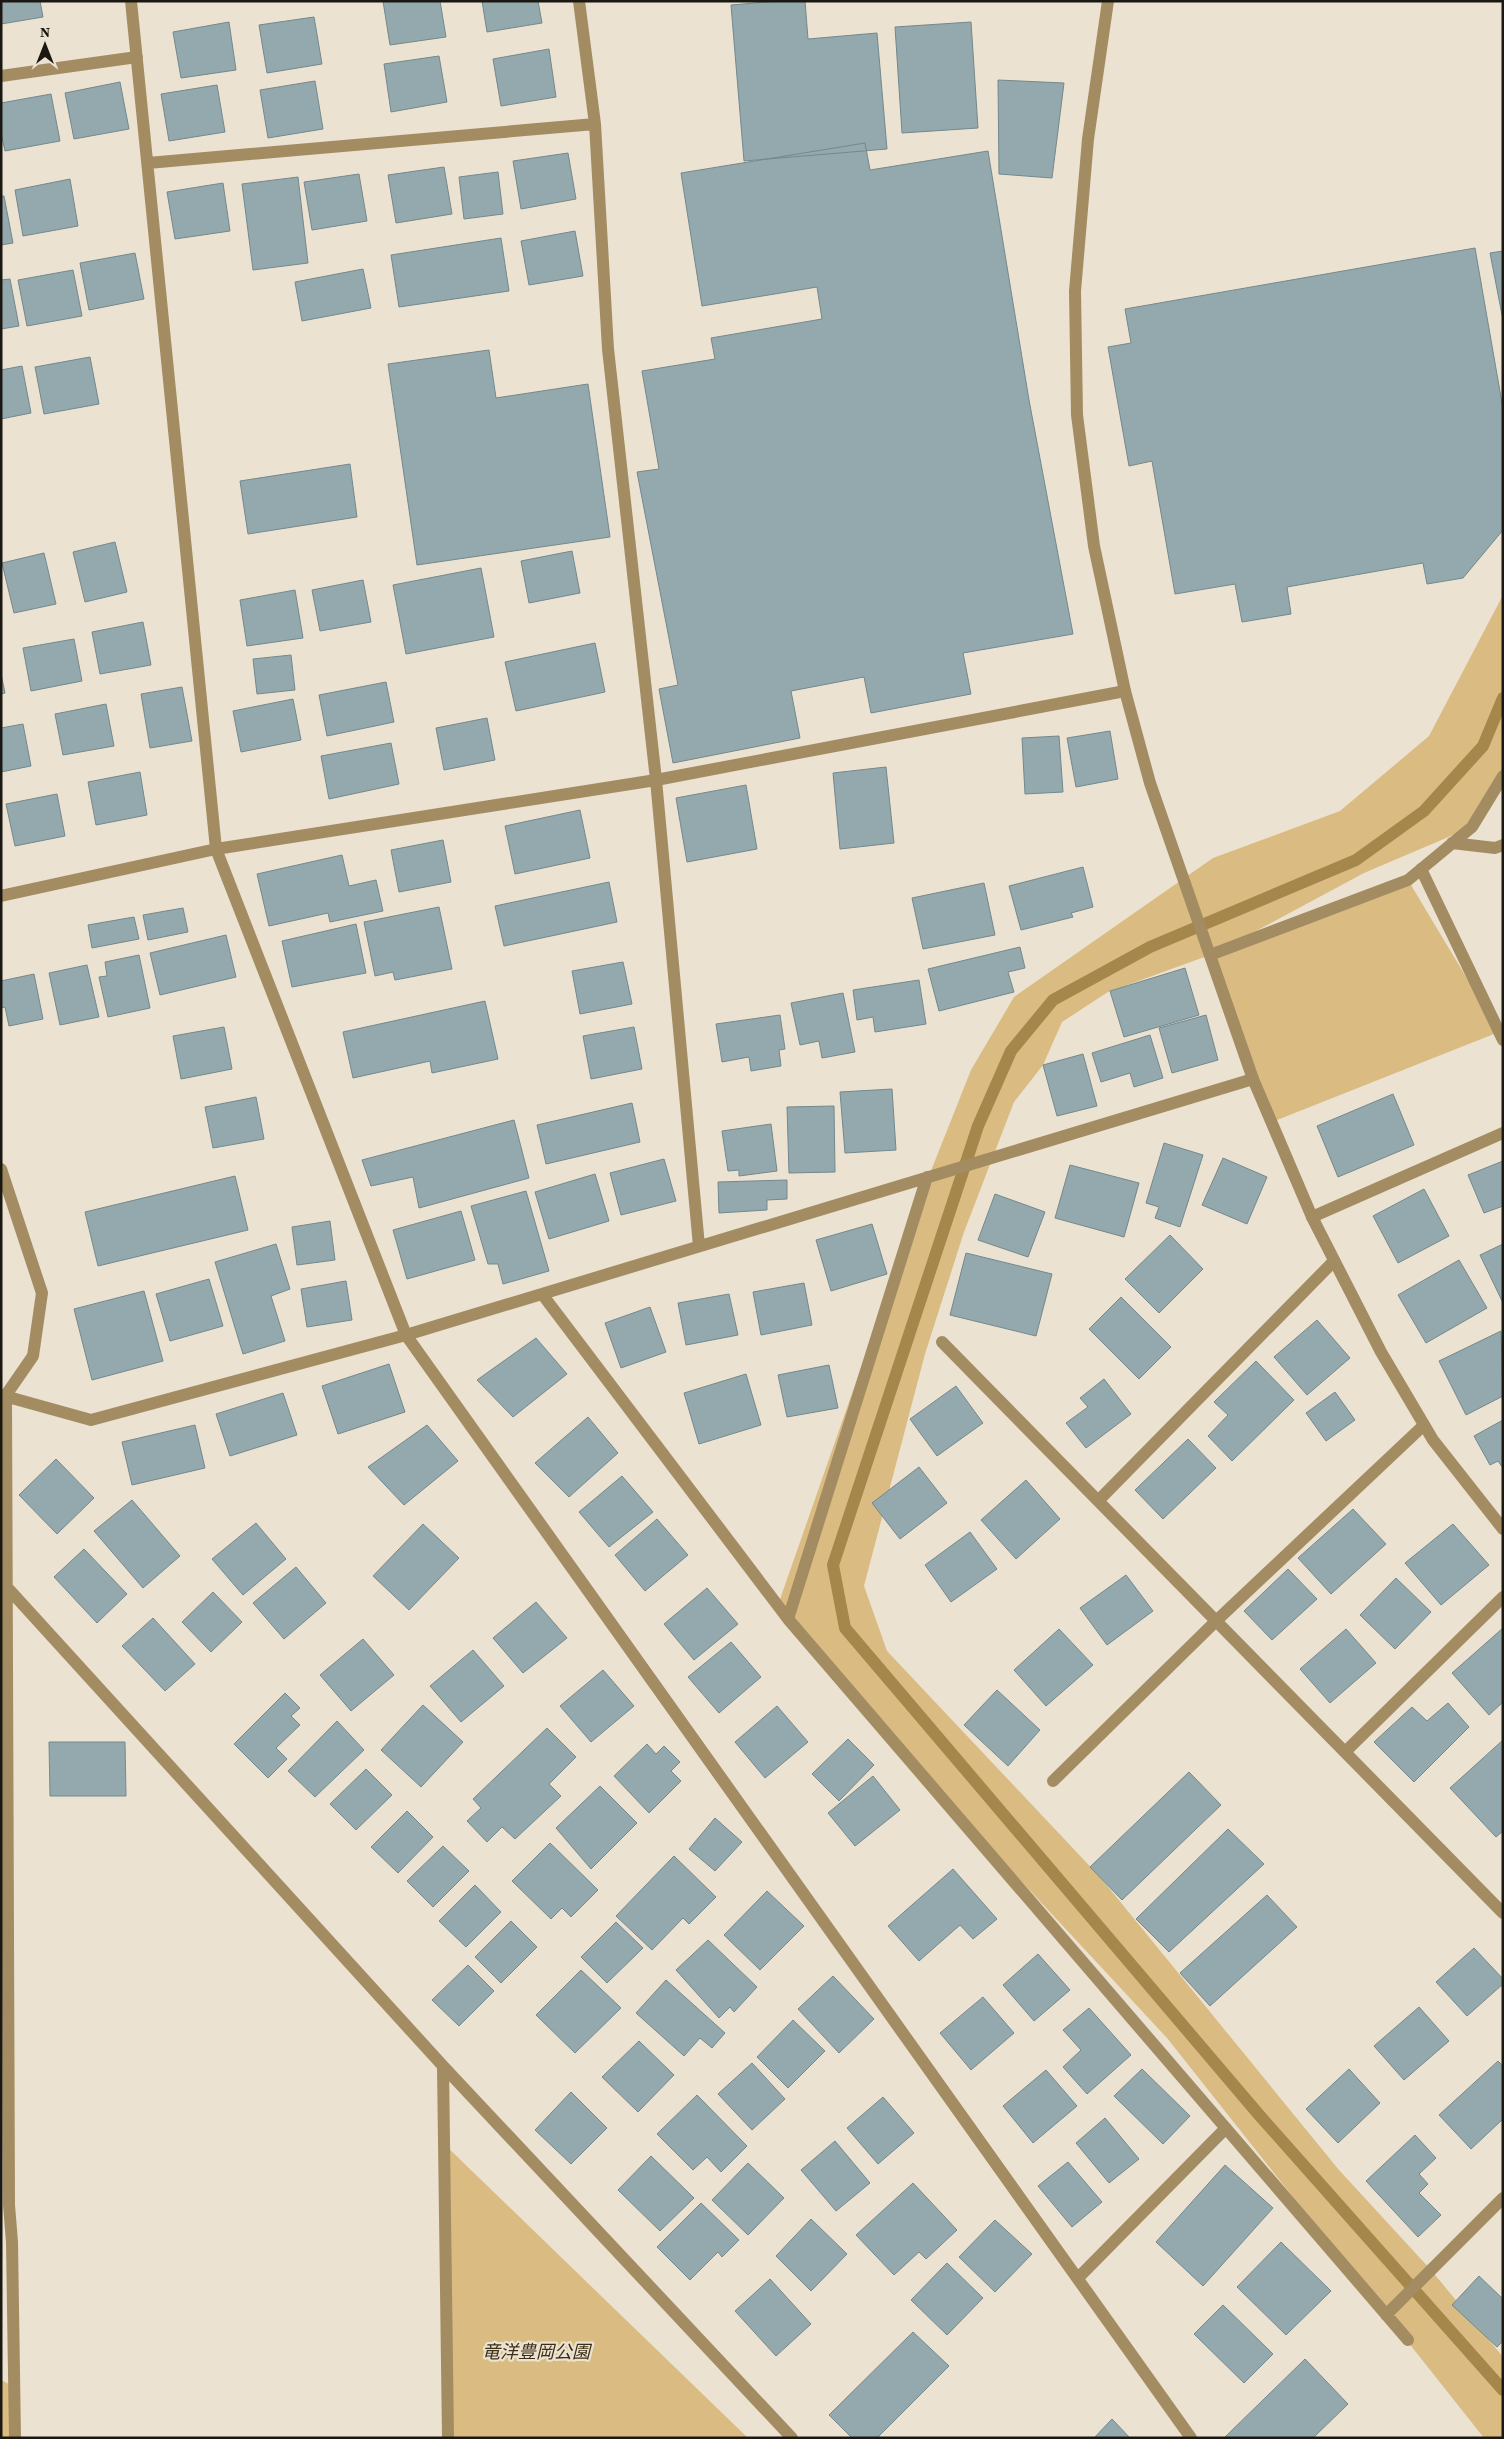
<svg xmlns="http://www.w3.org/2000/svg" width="1504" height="2439" viewBox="0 0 1504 2439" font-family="'Source Serif 4','Noto Sans JP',serif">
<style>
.green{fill:#dabc83}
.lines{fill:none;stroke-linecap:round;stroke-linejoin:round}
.stream{stroke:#a5864b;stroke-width:12}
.building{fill:#94a9ad;stroke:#74888c}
.minor{stroke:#a38c61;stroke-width:12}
.tertiary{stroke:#a38c61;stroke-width:12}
.labels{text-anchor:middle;stroke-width:4.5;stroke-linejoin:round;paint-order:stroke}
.park-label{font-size:18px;font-style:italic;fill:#3d2f14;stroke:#ebe2d2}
</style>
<rect width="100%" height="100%" fill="#ebe2d2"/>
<path class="green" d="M 1503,595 L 1503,776 L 1472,827 L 1364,873 L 1215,953 L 1408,880 L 1499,1032 L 1272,1122 L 1210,955 L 1108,992 L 1062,1022 L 1043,1065 L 1014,1102 L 964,1232 L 925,1354 L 864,1586 L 887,1651 L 1100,1877 L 1339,2170 L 1431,2270 L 1503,2357 L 1503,2438 L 1484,2438 L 1167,2038 L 920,1772 L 778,1605 L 921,1196 L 971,1070 L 1014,997 L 1213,858 L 1340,811 L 1429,736 Z
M 443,2143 L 748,2438 L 452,2438 Z
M 1,2380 L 13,2386 L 15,2438 L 1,2438 Z"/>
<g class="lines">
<path class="stream" d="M 1503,698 L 1483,746 L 1424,811 L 1356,860 L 1150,947 L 1053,1000 L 1011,1051 L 978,1126 L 833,1565 L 845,1628 L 1260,2116 L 1503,2390"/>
</g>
<path class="building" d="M 1,1 L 40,1 L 43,17 L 1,24 Z
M 383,1 L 440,1 L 446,37 L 390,45 Z
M 482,1 L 538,1 L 542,23 L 487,32 Z
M 777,1 L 805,1 L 808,39 L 877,33 L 887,149 L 744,161 L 731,5 Z
M 314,17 L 322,64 L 267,73 L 259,25 Z
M 229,22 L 236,70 L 181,78 L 173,32 Z
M 971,22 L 978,128 L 902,133 L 895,27 Z
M 549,49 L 556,97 L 501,106 L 493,59 Z
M 439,56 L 447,102 L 391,112 L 384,64 Z
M 998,80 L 1064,83 L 1052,178 L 999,174 Z
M 315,81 L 323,129 L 268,138 L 260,90 Z
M 120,82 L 129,129 L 74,139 L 65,93 Z
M 217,85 L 225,132 L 169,141 L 161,94 Z
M 51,94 L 60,141 L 5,151 L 1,133 L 1,103 Z
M 865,143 L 870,170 L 988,151 L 1029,400 L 1073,634 L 963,653 L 971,694 L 871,713 L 864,677 L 791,691 L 800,738 L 673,763 L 659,689 L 678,685 L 637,472 L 659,469 L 642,371 L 715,359 L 711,338 L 822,319 L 817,287 L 702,306 L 681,173 Z
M 568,153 L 576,199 L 521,209 L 513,161 Z
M 444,167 L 452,214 L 396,223 L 388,175 Z
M 498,172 L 503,214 L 464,219 L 459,177 Z
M 359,174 L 367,221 L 312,230 L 304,182 Z
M 298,177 L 308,263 L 253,270 L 242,184 Z
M 70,179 L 78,226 L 23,236 L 15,190 Z
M 223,183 L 230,231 L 175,239 L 167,192 Z
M 1,196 L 4,196 L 13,243 L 1,245 Z
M 575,231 L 583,276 L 529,285 L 521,241 Z
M 501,238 L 509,291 L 399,307 L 391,255 Z
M 1475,248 L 1503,409 L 1503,530 L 1463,578 L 1427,584 L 1423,563 L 1287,587 L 1291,614 L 1242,622 L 1235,584 L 1175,594 L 1152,461 L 1129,466 L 1108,347 L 1131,343 L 1125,309 Z
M 1503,251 L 1503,320 L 1490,253 Z
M 135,253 L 144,299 L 89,310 L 80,263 Z
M 363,269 L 371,308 L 302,321 L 295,282 Z
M 73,270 L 82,316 L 27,326 L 18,280 Z
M 10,279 L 19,326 L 1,329 L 1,280 Z
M 489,350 L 496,398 L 588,384 L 610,537 L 417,565 L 388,364 Z
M 90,357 L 99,404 L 44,414 L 35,367 Z
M 22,366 L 31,413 L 1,419 L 1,370 Z
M 350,464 L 357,517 L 248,534 L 240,481 Z
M 115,542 L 127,592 L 85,602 L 73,552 Z
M 572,551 L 580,593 L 529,603 L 521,561 Z
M 44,553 L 56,604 L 14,613 L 2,563 Z
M 481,568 L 494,637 L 406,654 L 393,585 Z
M 363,580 L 371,622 L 320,631 L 312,590 Z
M 295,590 L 303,638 L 247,646 L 240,600 Z
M 143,622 L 151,665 L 100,674 L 92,632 Z
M 74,639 L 82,681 L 31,691 L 23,648 Z
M 595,643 L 605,692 L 516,711 L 505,662 Z
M 291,655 L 295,690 L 257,694 L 253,659 Z
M 1,674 L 5,693 L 1,694 Z
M 386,682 L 394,722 L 327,736 L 319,695 Z
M 182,687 L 192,741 L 150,748 L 141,694 Z
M 293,699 L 301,740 L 241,752 L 233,711 Z
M 106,704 L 114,746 L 63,755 L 55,714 Z
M 487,718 L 495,760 L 444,770 L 436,728 Z
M 23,724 L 31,766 L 1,772 L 1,728 Z
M 1110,731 L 1118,779 L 1076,787 L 1067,738 Z
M 1059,736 L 1063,792 L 1025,794 L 1022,738 Z
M 391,743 L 399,784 L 329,799 L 321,756 Z
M 886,767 L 894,843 L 840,849 L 833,773 Z
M 140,772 L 147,815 L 96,825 L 88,782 Z
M 746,785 L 757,849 L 687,862 L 676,798 Z
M 57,794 L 65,836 L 15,846 L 6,804 Z
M 580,810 L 590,858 L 515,874 L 505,826 Z
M 443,840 L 451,882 L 399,892 L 391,850 Z
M 342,855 L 349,886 L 376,880 L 383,911 L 330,922 L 328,913 L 269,926 L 257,874 Z
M 1083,867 L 1093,907 L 1071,913 L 1073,917 L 1021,930 L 1009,886 Z
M 609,882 L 617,922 L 504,946 L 495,906 Z
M 984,883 L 995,935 L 923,949 L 912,898 Z
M 439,907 L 452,969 L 395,980 L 393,972 L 375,976 L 364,922 Z
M 183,908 L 188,932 L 148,940 L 143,915 Z
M 134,917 L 139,939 L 92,948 L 88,925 Z
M 356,924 L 366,973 L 292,987 L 282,941 Z
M 226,935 L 236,977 L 160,995 L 150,953 Z
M 1020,947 L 1025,968 L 1008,972 L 1014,992 L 939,1011 L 928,969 Z
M 139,955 L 150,1008 L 108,1017 L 99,977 L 107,976 L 105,962 Z
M 623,962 L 632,1004 L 580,1014 L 572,971 Z
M 87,965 L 99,1017 L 60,1025 L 49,973 Z
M 1185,968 L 1199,1015 L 1124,1037 L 1110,991 Z
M 34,974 L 43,1019 L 9,1026 L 5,1007 L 1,1008 L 1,981 Z
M 919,980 L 926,1024 L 875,1032 L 873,1017 L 857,1020 L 853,990 Z
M 843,993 L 855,1052 L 822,1058 L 819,1041 L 800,1045 L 791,1003 Z
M 485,1001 L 498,1059 L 432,1073 L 430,1061 L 353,1078 L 343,1032 Z
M 780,1015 L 785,1049 L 779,1050 L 781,1066 L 751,1071 L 749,1057 L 722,1062 L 716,1024 Z
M 1206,1015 L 1218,1060 L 1172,1073 L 1159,1028 Z
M 224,1027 L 232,1069 L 181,1079 L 173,1036 Z
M 634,1027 L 642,1069 L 591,1079 L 583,1036 Z
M 1150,1035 L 1163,1078 L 1134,1087 L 1130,1073 L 1101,1082 L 1092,1053 Z
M 1083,1054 L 1097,1106 L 1057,1116 L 1043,1065 Z
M 892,1089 L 896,1150 L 845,1153 L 840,1092 Z
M 1393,1094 L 1414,1145 L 1338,1177 L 1317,1126 Z
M 256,1097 L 264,1139 L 213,1148 L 205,1107 Z
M 632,1103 L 640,1142 L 546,1164 L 537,1125 Z
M 834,1106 L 835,1172 L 789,1173 L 787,1107 Z
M 514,1120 L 529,1178 L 419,1208 L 413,1177 L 371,1186 L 362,1160 Z
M 771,1124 L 777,1171 L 739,1176 L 739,1170 L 728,1171 L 722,1131 Z
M 1164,1143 L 1203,1155 L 1180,1227 L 1155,1218 L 1159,1207 L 1146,1203 Z
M 1223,1158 L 1267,1177 L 1247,1224 L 1202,1205 Z
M 664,1159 L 676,1201 L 621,1215 L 610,1173 Z
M 1503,1161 L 1503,1206 L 1484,1213 L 1468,1175 Z
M 1070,1165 L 1139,1183 L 1124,1237 L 1055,1218 Z
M 595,1174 L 609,1221 L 549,1239 L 535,1192 Z
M 235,1176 L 248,1230 L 98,1266 L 85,1212 Z
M 787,1180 L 787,1199 L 767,1200 L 767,1210 L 719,1213 L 718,1182 Z
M 1424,1189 L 1449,1236 L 1398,1263 L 1373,1216 Z
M 526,1191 L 549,1271 L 503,1284 L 498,1264 L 488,1264 L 471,1206 Z
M 995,1194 L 1045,1212 L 1028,1257 L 978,1240 Z
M 461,1211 L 475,1260 L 407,1279 L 393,1230 Z
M 330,1221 L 335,1260 L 297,1265 L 292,1227 Z
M 872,1224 L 887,1274 L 831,1291 L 816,1240 Z
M 1170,1235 L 1203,1269 L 1159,1313 L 1125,1279 Z
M 276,1244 L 290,1289 L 271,1296 L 285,1341 L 243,1354 L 215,1262 Z
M 1503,1244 L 1503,1303 L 1480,1255 Z
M 966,1253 L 1052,1274 L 1036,1336 L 950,1315 Z
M 1459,1260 L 1487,1308 L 1426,1343 L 1398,1295 Z
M 209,1279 L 223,1326 L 170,1341 L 156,1294 Z
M 346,1281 L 352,1320 L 307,1327 L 301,1289 Z
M 804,1283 L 812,1325 L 761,1335 L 753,1292 Z
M 144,1291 L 163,1361 L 92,1380 L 74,1309 Z
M 729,1294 L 738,1335 L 686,1345 L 678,1303 Z
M 1121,1297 L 1171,1347 L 1139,1379 L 1089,1329 Z
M 650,1307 L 666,1352 L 621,1368 L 605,1323 Z
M 1317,1320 L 1350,1358 L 1307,1395 L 1274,1357 Z
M 1501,1331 L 1503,1396 L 1466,1415 L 1439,1361 Z
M 536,1338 L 567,1374 L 513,1417 L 477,1380 Z
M 1256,1361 L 1294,1400 L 1232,1461 L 1208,1436 L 1228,1415 L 1214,1402 Z
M 389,1364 L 405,1412 L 338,1434 L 322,1386 Z
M 829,1365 L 838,1408 L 787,1417 L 778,1375 Z
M 746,1374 L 761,1425 L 699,1444 L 684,1393 Z
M 1104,1379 L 1131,1414 L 1086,1448 L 1066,1423 L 1088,1407 L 1080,1398 Z
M 956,1386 L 983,1423 L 937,1456 L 910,1419 Z
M 1335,1392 L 1355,1420 L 1326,1441 L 1306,1413 Z
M 283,1393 L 297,1435 L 230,1456 L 216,1414 Z
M 588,1417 L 618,1453 L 569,1497 L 535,1463 Z
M 1503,1420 L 1503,1468 L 1498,1461 L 1490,1465 L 1474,1436 Z
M 195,1425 L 205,1468 L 132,1485 L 122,1442 Z
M 427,1425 L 458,1461 L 404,1505 L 368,1467 Z
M 1188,1439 L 1216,1468 L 1163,1519 L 1135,1490 Z
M 56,1459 L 94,1498 L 57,1534 L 19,1495 Z
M 919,1467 L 947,1503 L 900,1539 L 872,1503 Z
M 622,1476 L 653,1512 L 609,1547 L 579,1512 Z
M 1026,1480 L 1060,1519 L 1016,1559 L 981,1520 Z
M 132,1500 L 180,1556 L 143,1588 L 94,1531 Z
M 1353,1509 L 1386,1544 L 1331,1594 L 1298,1558 Z
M 657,1519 L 688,1555 L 645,1591 L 615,1555 Z
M 256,1523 L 286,1559 L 243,1595 L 212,1559 Z
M 423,1524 L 459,1558 L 409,1610 L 373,1576 Z
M 1453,1524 L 1489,1565 L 1441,1605 L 1405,1563 Z
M 970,1532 L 997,1569 L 951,1602 L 925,1565 Z
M 84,1549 L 127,1594 L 97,1623 L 54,1577 Z
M 296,1567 L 326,1603 L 284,1639 L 253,1603 Z
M 1288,1569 L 1317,1599 L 1272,1640 L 1244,1611 Z
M 1126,1575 L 1153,1611 L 1107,1645 L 1080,1608 Z
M 1396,1578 L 1431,1612 L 1395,1649 L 1360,1615 Z
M 707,1588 L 738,1624 L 694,1660 L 664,1624 Z
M 213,1592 L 242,1622 L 211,1652 L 182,1622 Z
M 536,1602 L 567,1638 L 523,1673 L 493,1638 Z
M 153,1618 L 195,1664 L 165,1691 L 122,1646 Z
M 1503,1628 L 1503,1702 L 1489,1715 L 1452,1673 Z
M 1059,1629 L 1093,1665 L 1046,1706 L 1014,1670 Z
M 1346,1629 L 1376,1663 L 1330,1703 L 1300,1669 Z
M 363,1639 L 394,1675 L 351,1711 L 320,1675 Z
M 731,1642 L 761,1677 L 719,1713 L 688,1677 Z
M 473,1650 L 504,1686 L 461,1722 L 430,1686 Z
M 603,1670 L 634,1706 L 591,1742 L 560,1706 Z
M 997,1690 L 1040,1730 L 1008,1766 L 964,1725 Z
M 285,1693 L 300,1708 L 291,1716 L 300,1725 L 276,1748 L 287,1759 L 268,1778 L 234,1744 Z
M 1448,1703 L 1469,1727 L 1414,1782 L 1374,1742 L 1412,1707 L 1427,1721 Z
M 423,1705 L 463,1742 L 421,1787 L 381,1750 Z
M 777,1706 L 808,1742 L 765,1778 L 735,1742 Z
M 337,1721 L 364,1750 L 315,1797 L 288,1771 Z
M 547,1728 L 576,1757 L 549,1784 L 561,1796 L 515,1839 L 502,1827 L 487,1842 L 467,1821 L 481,1808 L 473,1799 Z
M 848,1739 L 874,1765 L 839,1801 L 812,1774 Z
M 1503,1740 L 1503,1831 L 1496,1837 L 1450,1788 Z
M 49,1742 L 125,1742 L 126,1796 L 50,1796 Z
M 647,1744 L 656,1754 L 664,1746 L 680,1762 L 671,1771 L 681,1781 L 649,1813 L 614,1776 Z
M 366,1769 L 392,1795 L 356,1830 L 330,1804 Z
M 1189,1772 L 1221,1805 L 1122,1900 L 1090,1867 Z
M 873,1776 L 900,1810 L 855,1846 L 828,1813 Z
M 600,1786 L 637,1823 L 591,1869 L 556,1828 Z
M 407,1811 L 433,1837 L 398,1873 L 371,1847 Z
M 715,1818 L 742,1842 L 715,1871 L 689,1849 Z
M 1228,1829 L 1264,1864 L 1169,1952 L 1136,1919 Z
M 550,1843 L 598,1890 L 571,1917 L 562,1908 L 551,1919 L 512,1881 Z
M 443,1846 L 469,1871 L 433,1907 L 407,1881 Z
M 674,1856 L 716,1897 L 689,1924 L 683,1918 L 652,1950 L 616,1916 Z
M 953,1869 L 997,1919 L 973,1939 L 960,1925 L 919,1961 L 888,1926 Z
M 475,1885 L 501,1912 L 466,1947 L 439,1921 Z
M 767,1891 L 804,1926 L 760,1970 L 724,1935 Z
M 1267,1895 L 1297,1927 L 1210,2006 L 1180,1973 Z
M 511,1921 L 537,1947 L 501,1983 L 475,1957 Z
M 616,1922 L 643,1948 L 607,1983 L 581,1957 Z
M 708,1940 L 757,1987 L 734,2012 L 730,2007 L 719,2018 L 676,1970 Z
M 1474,1948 L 1503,1979 L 1503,1984 L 1467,2016 L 1436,1982 Z
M 1038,1954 L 1070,1990 L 1034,2021 L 1003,1985 Z
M 468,1965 L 494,1991 L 459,2026 L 432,2000 Z
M 581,1970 L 621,2008 L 575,2053 L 536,2015 Z
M 833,1976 L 874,2019 L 839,2053 L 798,2009 Z
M 666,1980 L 725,2033 L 712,2048 L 700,2038 L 684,2056 L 636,2013 Z
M 983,1997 L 1014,2033 L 971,2070 L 940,2033 Z
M 1419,2007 L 1449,2041 L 1404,2080 L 1374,2046 Z
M 1089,2008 L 1131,2055 L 1087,2094 L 1063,2067 L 1081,2050 L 1063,2030 Z
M 793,2020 L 825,2051 L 788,2088 L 757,2057 Z
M 639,2041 L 674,2075 L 638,2112 L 602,2077 Z
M 1498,2061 L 1503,2066 L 1503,2119 L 1471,2149 L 1439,2115 Z
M 752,2063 L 785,2099 L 752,2130 L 718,2094 Z
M 1142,2069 L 1190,2116 L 1163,2144 L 1114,2096 Z
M 1349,2069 L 1380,2103 L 1338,2143 L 1306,2109 Z
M 1046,2070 L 1077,2106 L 1033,2143 L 1003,2106 Z
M 571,2092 L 607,2128 L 571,2164 L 535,2130 Z
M 697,2095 L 747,2146 L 721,2172 L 707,2157 L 693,2170 L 657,2134 Z
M 883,2097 L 914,2133 L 878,2164 L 847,2128 Z
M 1105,2118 L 1139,2159 L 1109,2183 L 1076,2143 Z
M 1415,2135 L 1436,2158 L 1419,2174 L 1428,2184 L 1419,2193 L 1441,2215 L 1418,2237 L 1366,2181 Z
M 835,2141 L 870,2183 L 836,2211 L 801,2170 Z
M 651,2156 L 694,2198 L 660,2231 L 618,2190 Z
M 1068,2162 L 1102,2202 L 1072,2227 L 1038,2186 Z
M 748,2163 L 784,2198 L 748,2235 L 712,2200 Z
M 1225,2165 L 1273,2208 L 1203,2286 L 1156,2242 Z
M 913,2183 L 957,2230 L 926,2259 L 919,2252 L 894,2275 L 856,2235 Z
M 701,2203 L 739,2240 L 722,2257 L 718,2252 L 690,2280 L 657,2247 Z
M 811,2219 L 847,2254 L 811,2291 L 776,2256 Z
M 995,2220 L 1032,2254 L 995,2292 L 959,2257 Z
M 1281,2242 L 1331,2291 L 1286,2335 L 1237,2287 Z
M 947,2263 L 983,2298 L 947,2335 L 911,2300 Z
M 1479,2276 L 1503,2299 L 1503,2341 L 1497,2347 L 1452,2305 Z
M 770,2279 L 811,2324 L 776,2356 L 735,2311 Z
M 1223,2305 L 1273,2354 L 1244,2383 L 1194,2334 Z
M 913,2332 L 949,2366 L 877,2438 L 852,2438 L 829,2415 Z
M 1305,2359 L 1348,2404 L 1313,2438 L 1224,2438 Z
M 1112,2419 L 1130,2438 L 1094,2438 Z"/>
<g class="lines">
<path class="minor" d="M 131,1 L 216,849 L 406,1335 L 1191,2438
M 579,1 L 595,124 L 608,349 L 656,780 L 699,1246
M 1,76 L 137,57
M 148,163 L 595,124
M 1452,843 L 1495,848 L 1503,845
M 1421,869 L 1503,1040
M 1,896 L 216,849 L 656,780 L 1125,691
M 1210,955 L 1408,880 L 1472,827 L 1503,776
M 1,1169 L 42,1293 L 33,1356 L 6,1395 L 9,2205 L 12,2242 L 15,2438
M 1312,1217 L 1503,1133
M 542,1294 L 788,1619 L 1408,2340
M 942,1342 L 1503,1913
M 1,1395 L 91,1420 L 406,1335 L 1253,1079
M 1098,1501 L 1334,1261
M 5,1585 L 443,2066 L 792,2438
M 788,1619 L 927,1177
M 1345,1752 L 1503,1597
M 1053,1781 L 1215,1622 L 1424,1425
M 443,2066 L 448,2438
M 1078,2278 L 1226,2128
M 1386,2315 L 1503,2198"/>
<path class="tertiary" d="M 1108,1 L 1088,139 L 1075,291 L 1077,415 L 1094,546 L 1125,691 L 1150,783 L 1253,1079 L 1312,1217 L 1381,1352 L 1433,1440 L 1503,1529"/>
</g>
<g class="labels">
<g class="park-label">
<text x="536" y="2358">竜洋豊岡公園</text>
</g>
</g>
<rect width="1504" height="2439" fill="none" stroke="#1b1812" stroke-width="5"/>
<g transform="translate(45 45)" stroke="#ebe2d2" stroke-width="4" paint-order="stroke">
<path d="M0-4L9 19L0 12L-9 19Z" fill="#1b1812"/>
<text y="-8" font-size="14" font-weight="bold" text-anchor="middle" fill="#1b1812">N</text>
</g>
</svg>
